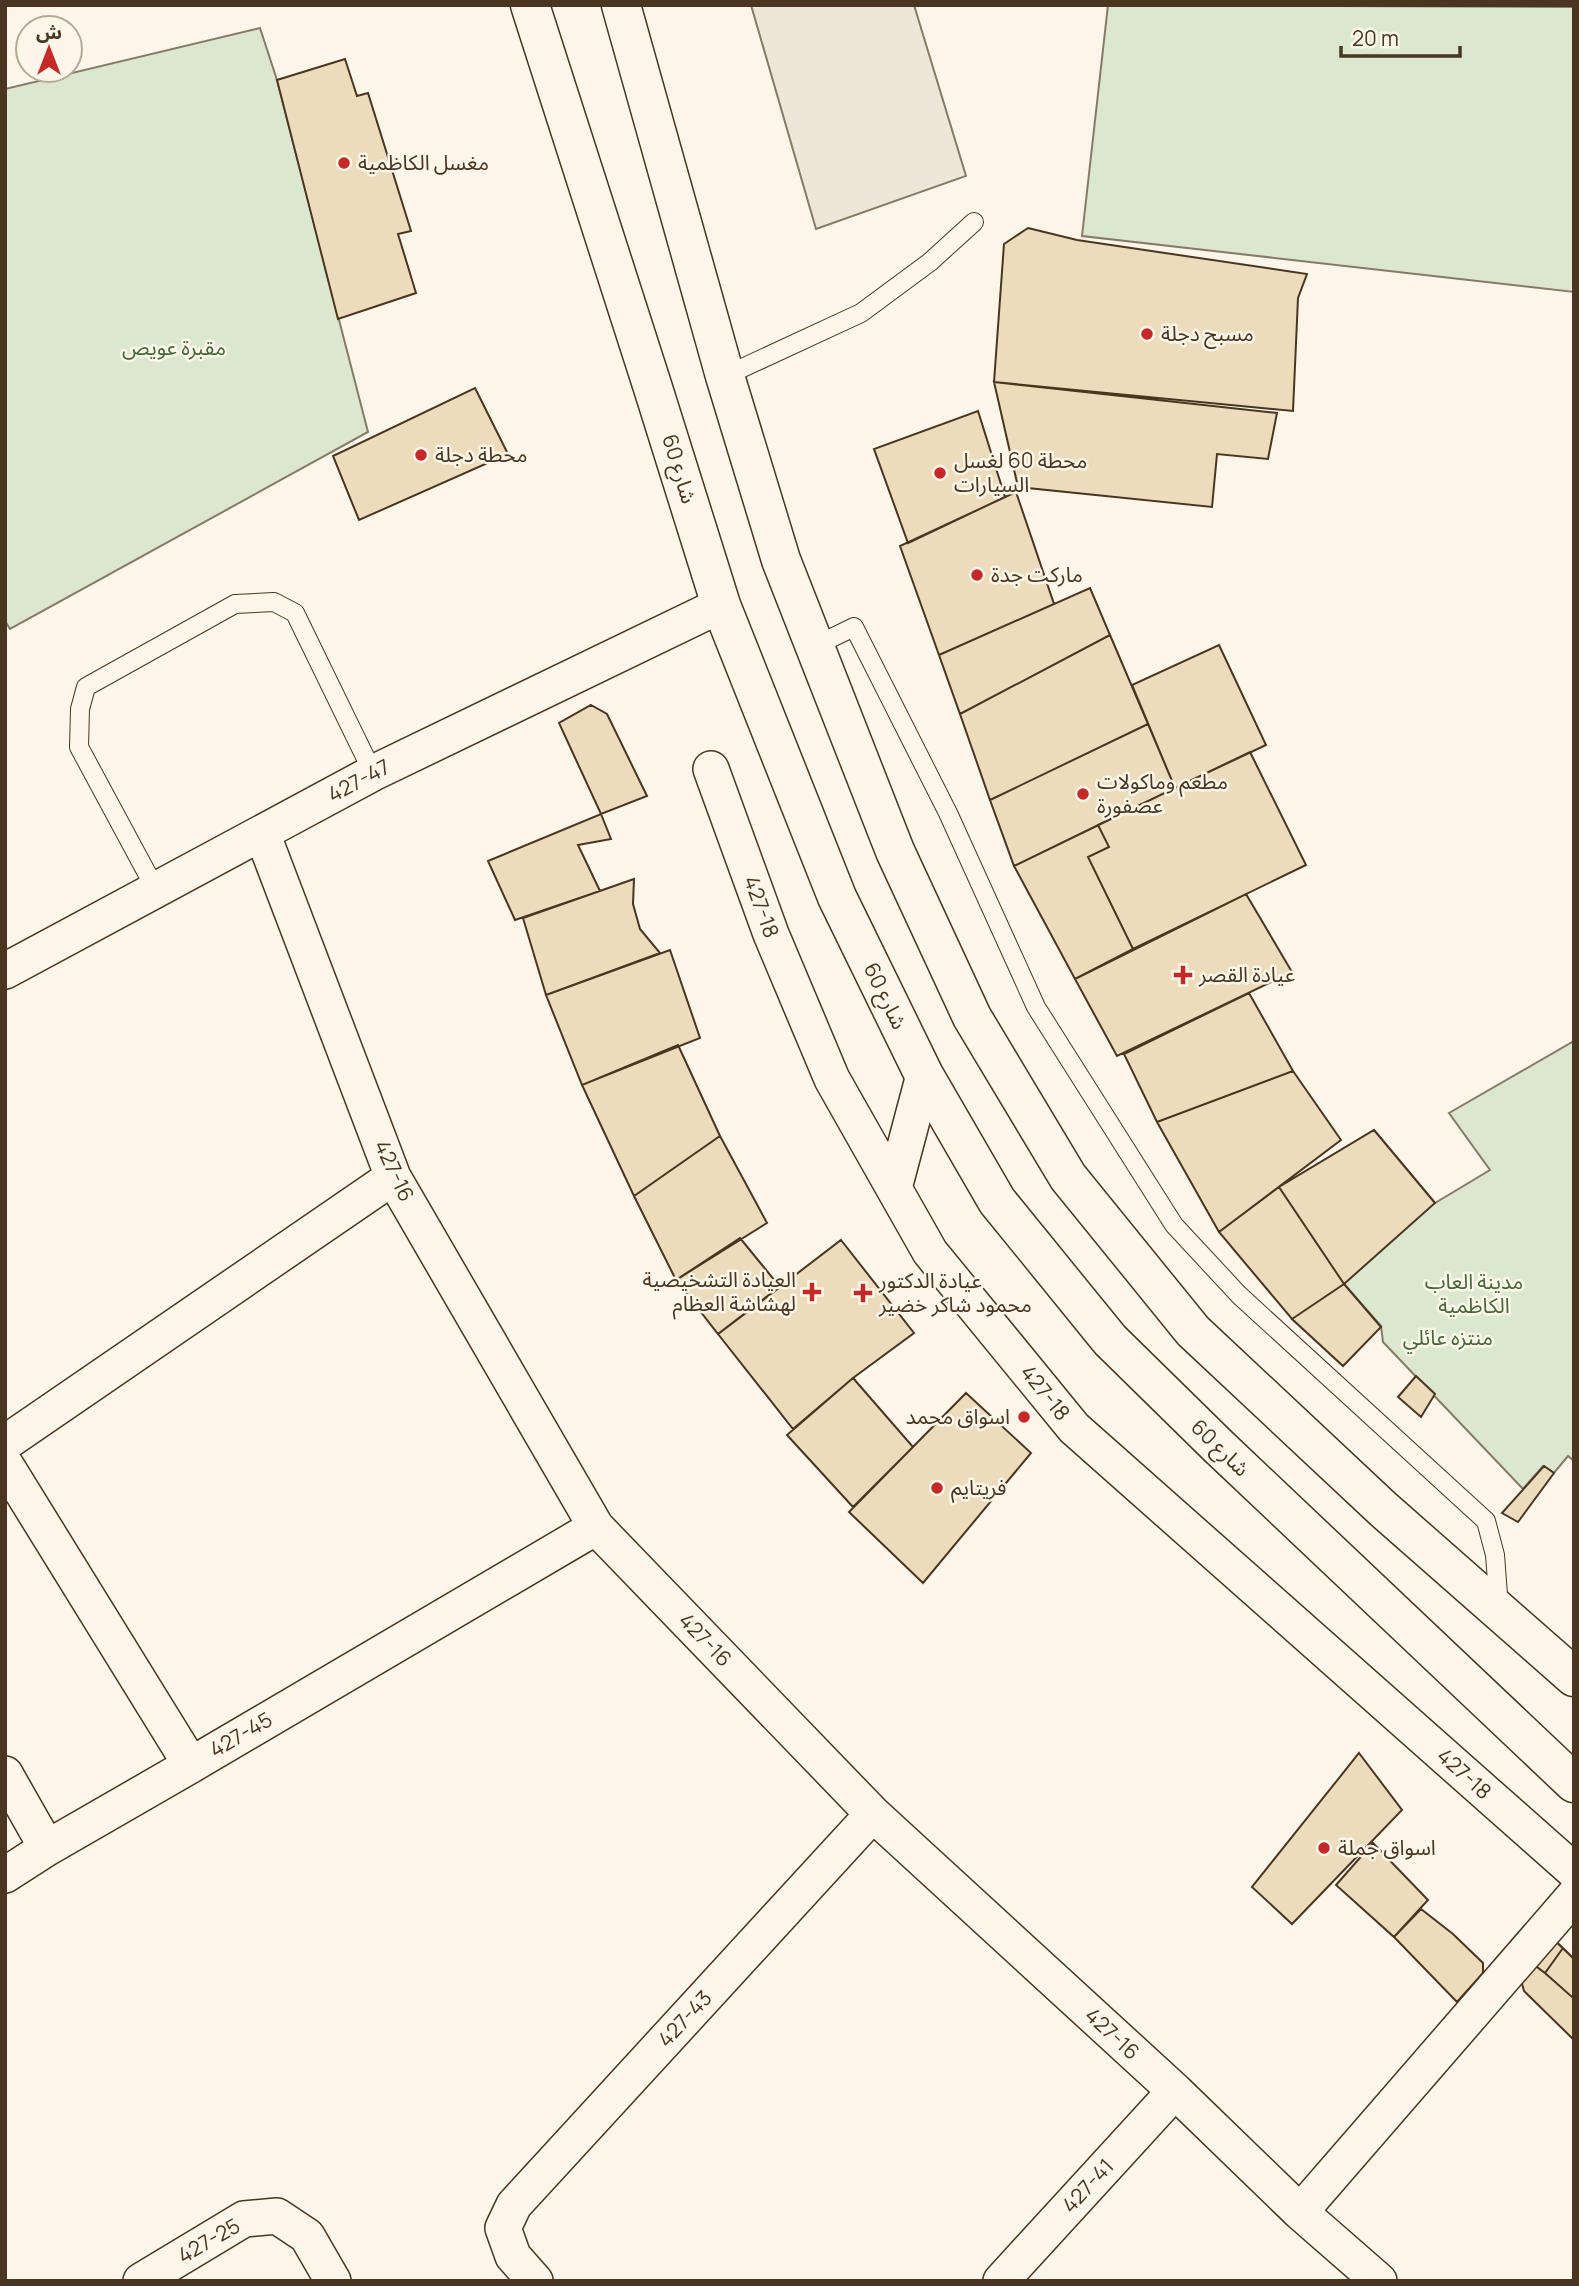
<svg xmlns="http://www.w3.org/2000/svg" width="1579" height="2286" viewBox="0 0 1579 2286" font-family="Manrope,'Noto Sans Arabic',sans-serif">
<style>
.green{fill:#dce7d0;stroke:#887966;stroke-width:2}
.parking{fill:#ede7d9;stroke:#887966;stroke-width:2}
.building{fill:#ecdcbc;stroke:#4a3520;stroke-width:2}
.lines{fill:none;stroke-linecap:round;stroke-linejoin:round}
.lane-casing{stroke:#4a3520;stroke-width:20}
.street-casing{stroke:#4a3520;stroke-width:38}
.secondary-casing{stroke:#4a3520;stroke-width:41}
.lane{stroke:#fbf6e9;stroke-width:18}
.street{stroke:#fbf6e9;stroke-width:35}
.secondary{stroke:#fbf6e9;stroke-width:38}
.poi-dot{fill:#c62828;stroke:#fbf6e9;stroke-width:2.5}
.labels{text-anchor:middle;stroke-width:5;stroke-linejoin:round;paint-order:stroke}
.poi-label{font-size:21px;fill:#4a3520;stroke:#fbf6e9;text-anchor:start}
.park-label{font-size:21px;fill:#436837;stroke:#fbf6e9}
.street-label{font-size:21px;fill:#4a3520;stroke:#fbf6e9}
</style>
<rect width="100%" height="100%" fill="#fbf6e9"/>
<path class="green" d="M 1108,5 L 1574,7 L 1574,292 L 1082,236 Z
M 260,28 L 277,80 L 368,432 L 10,629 L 5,621 L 5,89 Z
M 1574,1041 L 1574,1461 L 1568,1456 L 1554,1473 L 1543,1466 L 1523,1489 L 1383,1342 L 1381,1326 L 1344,1284 L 1279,1187 L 1374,1130 L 1435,1203 L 1490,1170 L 1449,1113 Z"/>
<path class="parking" d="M 751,5 L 914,5 L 966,176 L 816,229 Z"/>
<path class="building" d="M 345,59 L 357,96 L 368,93 L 411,231 L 398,234 L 416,293 L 338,319 L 277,80 Z
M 1028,228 L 1077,240 L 1307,274 L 1298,298 L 1293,411 L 994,382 L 1004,244 Z
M 994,382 L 1277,413 L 1268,459 L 1217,454 L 1212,507 L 1018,487 Z
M 475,388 L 508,454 L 359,520 L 333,456 Z
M 978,411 L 1005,497 L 908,543 L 874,449 Z
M 1016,492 L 1054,604 L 939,655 L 900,546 Z
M 1090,588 L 1110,635 L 960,714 L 939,655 Z
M 1110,635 L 1148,724 L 990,800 L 960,714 Z
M 1219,645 L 1266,745 L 1175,788 L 1132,685 Z
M 591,705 L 607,714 L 647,796 L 601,814 L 559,723 Z
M 1148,724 L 1175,788 L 1014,866 L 990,800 Z
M 1250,752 L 1306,865 L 1133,949 L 1088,857 L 1109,847 L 1098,825 Z
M 601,814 L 611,839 L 578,845 L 600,891 L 515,920 L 488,861 Z
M 1098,825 L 1109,847 L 1088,857 L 1133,949 L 1075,979 L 1014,866 Z
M 634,879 L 633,904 L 640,929 L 660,953 L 546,995 L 523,918 Z
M 1246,894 L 1292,972 L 1117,1056 L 1075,979 Z
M 670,950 L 700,1038 L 582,1085 L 546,995 Z
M 1249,993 L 1293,1071 L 1157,1122 L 1124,1054 Z
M 678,1045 L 720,1136 L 634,1196 L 582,1085 Z
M 1293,1071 L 1341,1140 L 1219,1232 L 1157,1122 Z
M 1374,1130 L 1435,1203 L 1344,1284 L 1279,1187 Z
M 720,1136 L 767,1223 L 676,1280 L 634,1196 Z
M 1279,1187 L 1344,1284 L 1292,1319 L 1219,1232 Z
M 740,1238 L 780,1287 L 718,1334 L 676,1280 Z
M 841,1240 L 914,1333 L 853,1378 L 793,1429 L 718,1334 Z
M 1344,1284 L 1381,1327 L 1343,1366 L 1292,1319 Z
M 1416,1376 L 1435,1394 L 1421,1417 L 1398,1397 Z
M 853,1378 L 913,1447 L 853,1507 L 787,1435 Z
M 966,1393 L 1031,1453 L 923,1583 L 849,1512 Z
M 1544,1466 L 1554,1473 L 1518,1522 L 1502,1513 Z
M 1359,1753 L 1402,1810 L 1292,1924 L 1252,1887 Z
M 1373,1843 L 1428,1900 L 1394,1937 L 1336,1885 Z
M 1421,1909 L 1453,1934 L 1483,1963 L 1483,1973 L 1457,2002 L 1394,1937 Z
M 1550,1936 L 1574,1959 L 1574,2040 L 1524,1991 L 1519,1973 Z
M 1550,1936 L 1563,1948 L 1545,1973 L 1529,1961 Z
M 1563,1948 L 1574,1959 L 1574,1995 L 1572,1997 L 1545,1973 Z"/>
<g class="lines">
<defs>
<path id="lane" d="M 725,376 L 861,313 L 930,262 L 974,222
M 815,646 L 854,627 L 948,813 L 1036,1007 L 1174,1225 L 1239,1295 L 1486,1521 L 1495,1555 L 1499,1608
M 156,890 L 79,747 L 80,709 L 86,687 L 235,604 L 274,602 L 295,613 L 373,773"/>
<path id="street" d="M 711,769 L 771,934 L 832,1079 L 930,1252 L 1074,1428 L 1574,1871
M 262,833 L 393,1177 L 596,1527 L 873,1814 L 1175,2091 L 1300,2212 L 1379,2281
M 5,971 L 373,773 L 721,605
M 894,1188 L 924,1075
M 5,1443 L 393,1177
M 5,1464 L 191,1765 L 596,1527
M 5,1774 L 47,1848 L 5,1875
M 47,1848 L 191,1765
M 1300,2212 L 1574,1896
M 141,2281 L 244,2219 L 277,2216 L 307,2236 L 333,2281
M 535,2281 L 513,2256 L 503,2228 L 514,2205 L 873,1814
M 1001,2281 L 1175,2091"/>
<path id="secondary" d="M 530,5 L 653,388 L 721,605 L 837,897 L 924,1075 L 997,1201 L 1110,1340 L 1218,1446 L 1574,1783
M 621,5 L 725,376 L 781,560 L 895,851 L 972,1017 L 1068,1177 L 1193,1331 L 1383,1509 L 1574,1677"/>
</defs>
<use href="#lane" class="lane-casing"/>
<use href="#street" class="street-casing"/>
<use href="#secondary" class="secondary-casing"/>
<use href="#lane" class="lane"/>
<use href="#street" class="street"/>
<use href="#secondary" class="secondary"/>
</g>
<g class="poi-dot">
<circle cx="344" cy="163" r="7"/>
<circle cx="1147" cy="334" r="7"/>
<circle cx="421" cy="455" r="7"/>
<circle cx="940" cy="473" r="7"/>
<circle cx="977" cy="575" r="7"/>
<circle cx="1083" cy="794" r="7"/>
<path d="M1179.5 964.5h7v7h7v7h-7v7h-7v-7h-7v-7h7z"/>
<path d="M808.5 1281.5h7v7h7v7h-7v7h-7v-7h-7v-7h7z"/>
<path d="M859.5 1282.5h7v7h7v7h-7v7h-7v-7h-7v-7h7z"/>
<circle cx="1024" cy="1417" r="7"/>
<circle cx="937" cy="1488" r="7"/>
<circle cx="1324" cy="1848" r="7"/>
</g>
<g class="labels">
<g class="poi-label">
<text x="358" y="170">مغسل الكاظمية</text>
<text x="1161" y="341">مسبح دجلة</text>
<text x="435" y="462">محطة دجلة</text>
<text x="954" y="468">محطة 60 لغسل<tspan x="954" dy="24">السيارات</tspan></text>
<text x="991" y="582">ماركت جدة</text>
<text x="1097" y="789">مطعم وماكولات<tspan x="1097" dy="24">عصفورة</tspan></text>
<text x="1199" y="982">عيادة القصر</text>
<text x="796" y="1287" text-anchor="end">العيادة التشخيصية<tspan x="796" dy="24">لهشاشة العظام</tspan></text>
<text x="879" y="1288">عيادة الدكتور<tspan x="879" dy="24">محمود شاكر خضير</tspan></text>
<text x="1010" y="1424" text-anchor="end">اسواق محمد</text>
<text x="951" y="1495">فريتايم</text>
<text x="1338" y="1855">اسواق جملة</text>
</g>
<g class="park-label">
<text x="174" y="355">مقبرة عويص</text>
<text x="1474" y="1289">مدينة العاب<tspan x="1474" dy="24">الكاظمية</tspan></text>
<text x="1448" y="1345">منتزه عائلي</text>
</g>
<g class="street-label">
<text transform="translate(679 469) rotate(73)" y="7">شارع 60</text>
<text transform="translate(359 781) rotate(-28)" y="7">427-47</text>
<text transform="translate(761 907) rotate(70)" y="7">427-18</text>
<text transform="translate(885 996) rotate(64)" y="7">شارع 60</text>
<text transform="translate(394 1171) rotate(65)" y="7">427-16</text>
<text transform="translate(1045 1393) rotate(51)" y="7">427-18</text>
<text transform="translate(1220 1448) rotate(44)" y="7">شارع 60</text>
<text transform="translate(705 1640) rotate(46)" y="7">427-16</text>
<text transform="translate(241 1735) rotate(-30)" y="7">427-45</text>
<text transform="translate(1464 1774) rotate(42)" y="7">427-18</text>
<text transform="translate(685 2019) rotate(-47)" y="7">427-43</text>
<text transform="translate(1112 2034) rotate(43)" y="7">427-16</text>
<text transform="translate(1088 2186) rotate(-47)" y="7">427-41</text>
<text transform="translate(209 2241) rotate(-30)" y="7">427-25</text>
</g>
</g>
<rect width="1579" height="2286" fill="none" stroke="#4a3520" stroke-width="14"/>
<g transform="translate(49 49)"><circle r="33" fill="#fbf6e9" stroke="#b4a999" stroke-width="2"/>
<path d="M0-5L12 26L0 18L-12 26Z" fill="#c62828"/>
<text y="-10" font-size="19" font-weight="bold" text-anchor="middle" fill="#4a3520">ش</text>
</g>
<path d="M1341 46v10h119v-10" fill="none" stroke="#4a3520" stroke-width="3.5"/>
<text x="1352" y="46" font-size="21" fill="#4a3520" stroke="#fbf6e9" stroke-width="5" paint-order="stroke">20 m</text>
</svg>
